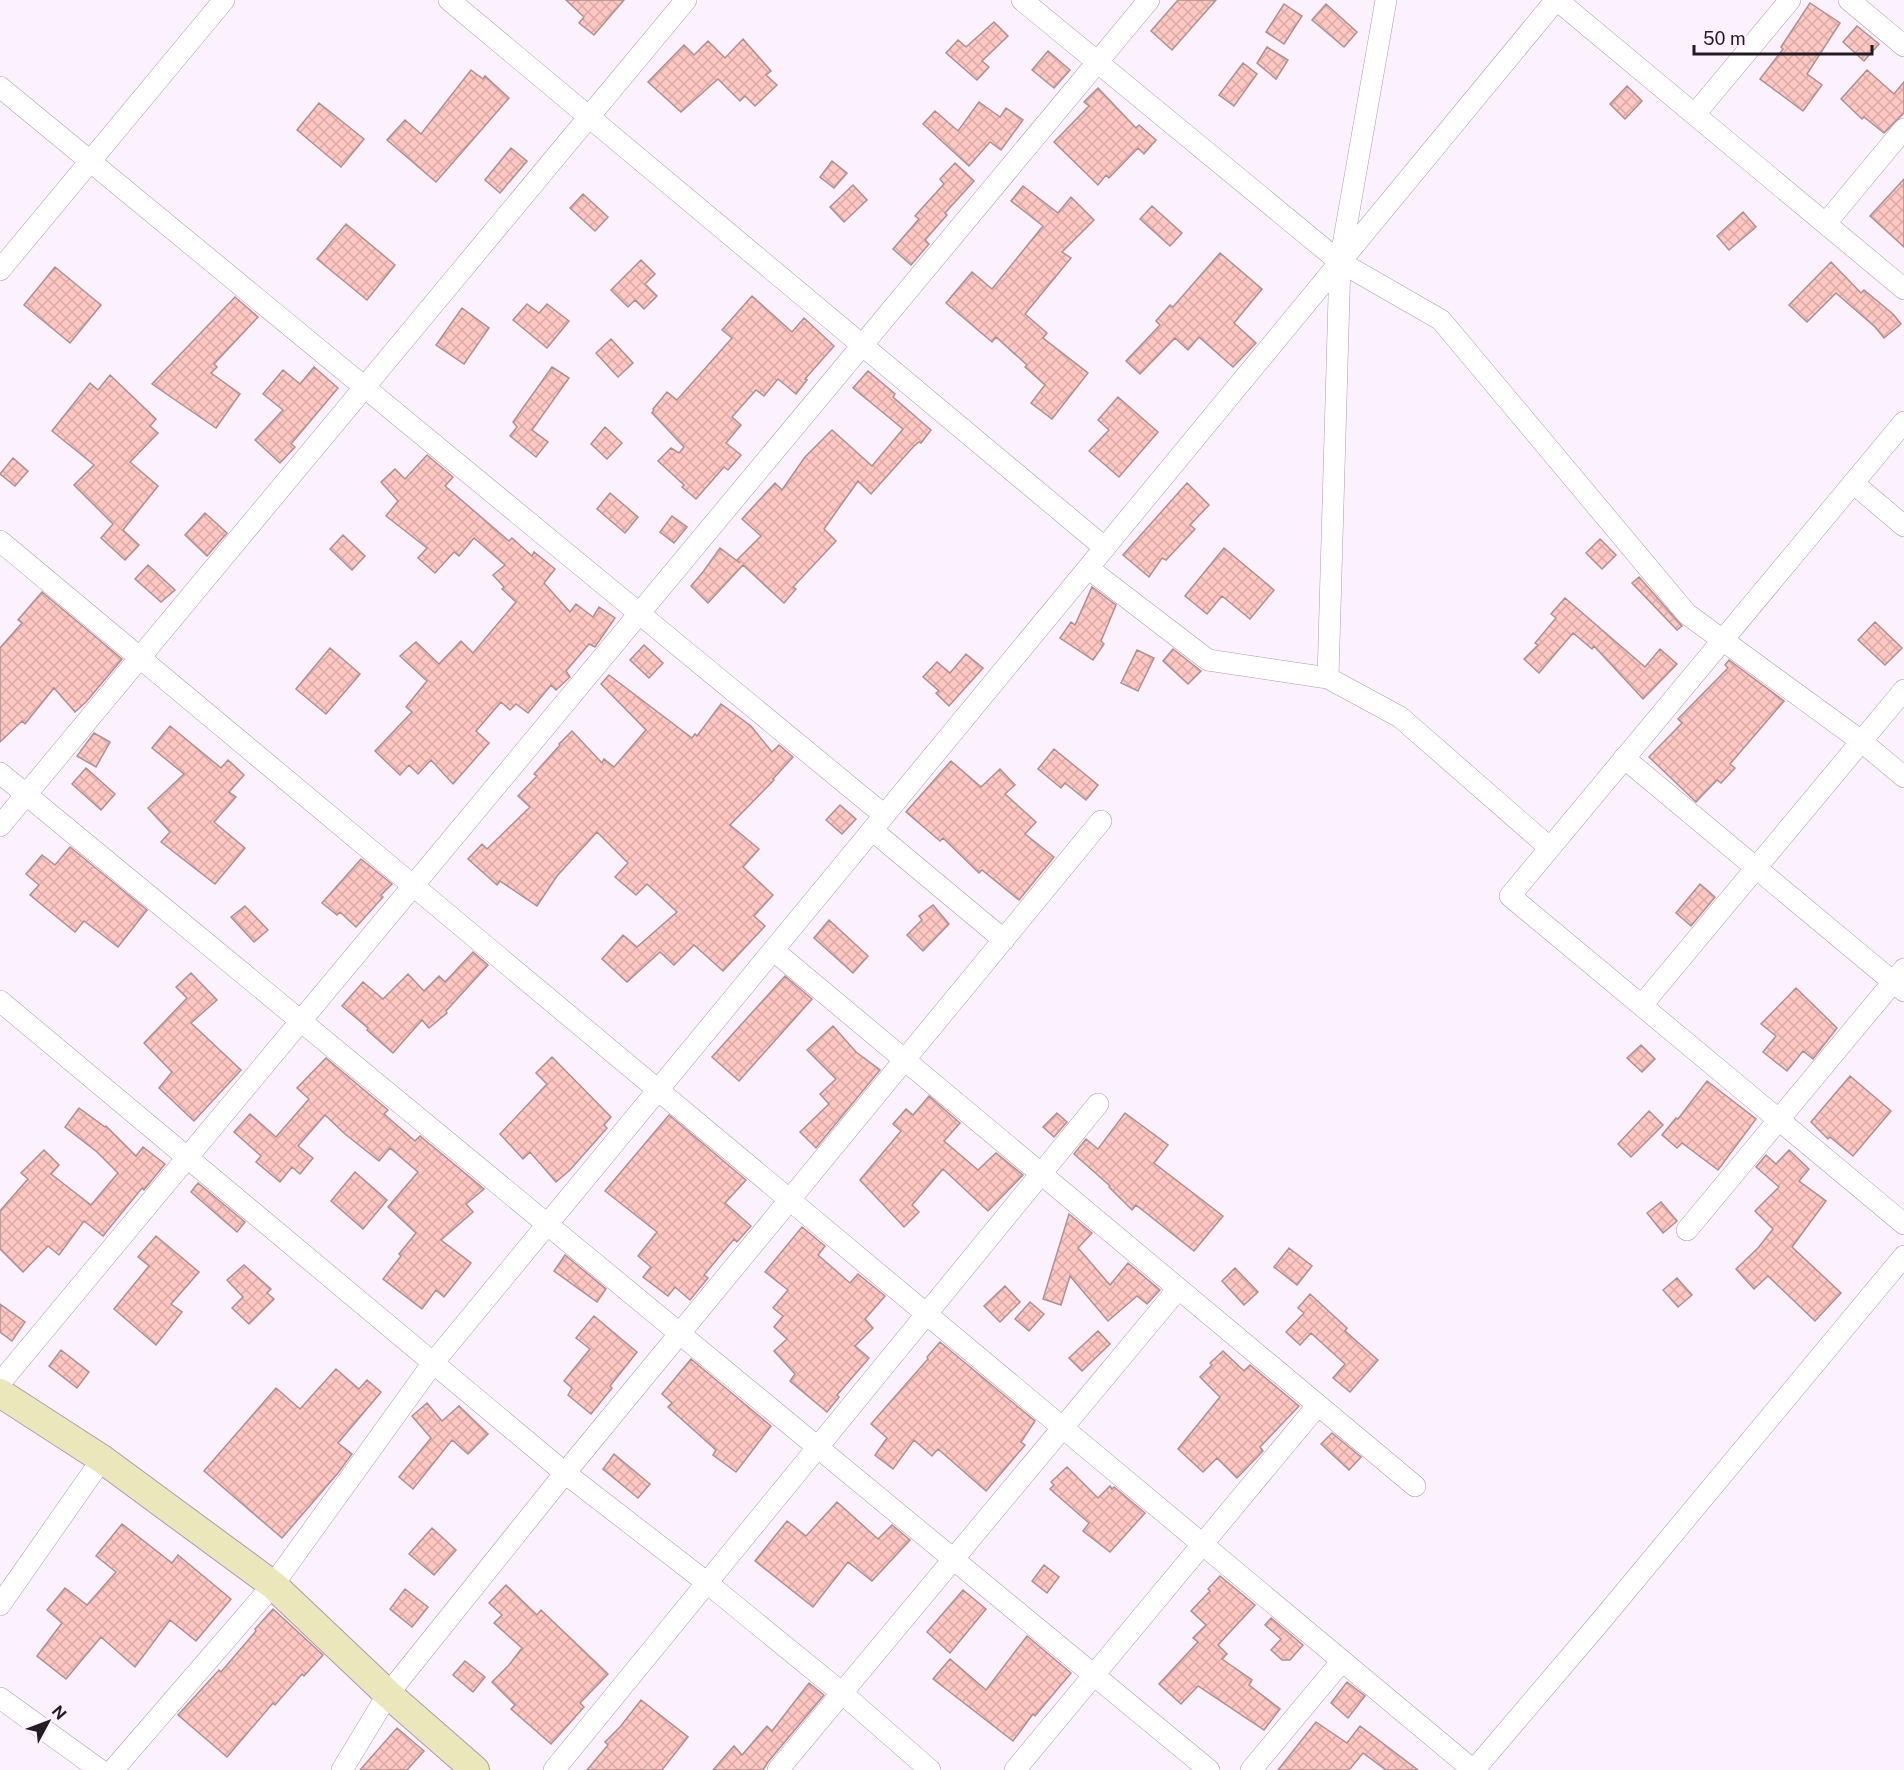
<svg xmlns="http://www.w3.org/2000/svg" width="1904" height="1770" viewBox="0 0 1904 1770" font-family="'Public Sans',sans-serif">
<style>
.building{fill:url(#building-cross-hatch);stroke:#ad918e;stroke-width:1.5}
.lines{fill:none;stroke-linecap:round;stroke-linejoin:round}
.minor-casing{stroke:#ab9baf;stroke-width:22}
.secondary-casing{stroke:#ab9baf;stroke-width:30}
.minor{stroke:#fff;stroke-width:21}
.secondary{stroke:#ebe7ba;stroke-width:28}
</style>
<defs>
<pattern id="building-cross-hatch" width="8" height="8" patternUnits="userSpaceOnUse" patternTransform="scale(1.5)"><rect width="8" height="8" fill="#fec7c1"/><path d="M0 0l8 8M0 8l8-8" fill="none" stroke="#d9aaa6"/></pattern>
</defs>
<rect width="100%" height="100%" fill="#fcf2ff"/>
<path class="building" d="M 566,0 L 624,0 L 594,35 L 579,23 L 584,17 Z
M 1178,0 L 1216,0 L 1172,50 L 1151,31 Z
M 1810,3 L 1840,23 L 1807,74 L 1822,85 L 1803,111 L 1760,79 L 1783,49 L 1781,47 Z
M 1284,4 L 1302,16 L 1284,44 L 1266,32 Z
M 1326,4 L 1357,32 L 1344,47 L 1312,20 Z
M 994,22 L 1008,36 L 982,61 L 989,67 L 977,80 L 946,53 L 958,40 L 966,47 Z
M 1857,26 L 1879,44 L 1864,61 L 1843,42 Z
M 743,39 L 771,71 L 766,75 L 777,85 L 755,106 L 745,96 L 740,101 L 718,79 L 681,112 L 648,82 L 684,45 L 694,55 L 708,41 L 725,58 Z
M 1267,47 L 1288,60 L 1276,79 L 1257,63 Z
M 1048,51 L 1070,70 L 1054,88 L 1032,70 Z
M 1243,63 L 1257,74 L 1234,106 L 1219,95 Z
M 471,70 L 483,79 L 485,76 L 509,98 L 436,182 L 387,140 L 405,120 L 421,134 Z
M 1867,70 L 1894,94 L 1904,82 L 1904,113 L 1884,133 L 1864,117 L 1862,119 L 1841,99 Z
M 1627,86 L 1642,101 L 1625,119 L 1610,104 Z
M 1098,88 L 1136,128 L 1139,125 L 1156,140 L 1144,154 L 1138,148 L 1109,178 L 1106,175 L 1098,185 L 1054,142 L 1089,106 L 1084,102 Z
M 979,102 L 1000,117 L 1006,108 L 1023,120 L 1001,150 L 990,142 L 969,166 L 923,124 L 935,111 L 958,131 Z
M 319,103 L 364,139 L 341,167 L 297,130 Z
M 511,148 L 527,161 L 500,193 L 485,180 Z
M 832,161 L 847,173 L 834,188 L 820,177 Z
M 955,163 L 974,181 L 945,213 L 947,215 L 925,240 L 929,244 L 911,265 L 893,249 L 919,219 L 915,216 L 944,184 L 940,179 Z
M 1904,179 L 1904,247 L 1870,216 Z
M 853,185 L 867,200 L 844,222 L 830,207 Z
M 1023,186 L 1058,213 L 1071,197 L 1094,220 L 1062,252 L 1071,258 L 1025,314 L 1047,333 L 1043,338 L 1088,373 L 1052,419 L 1031,403 L 1045,385 L 1025,367 L 1027,365 L 996,337 L 992,342 L 946,303 L 972,272 L 992,289 L 1043,226 L 1011,201 Z
M 583,194 L 608,217 L 595,231 L 570,208 Z
M 1152,206 L 1182,233 L 1170,246 L 1140,219 Z
M 1743,212 L 1756,227 L 1729,250 L 1717,236 Z
M 346,224 L 395,265 L 367,300 L 317,259 Z
M 1220,253 L 1262,289 L 1234,323 L 1256,343 L 1233,367 L 1199,337 L 1188,350 L 1175,338 L 1140,374 L 1126,361 L 1160,325 L 1156,321 L 1170,305 L 1173,307 Z
M 641,260 L 655,274 L 645,284 L 657,296 L 644,309 L 635,300 L 628,307 L 611,290 Z
M 1831,262 L 1861,293 L 1864,290 L 1893,314 L 1901,324 L 1884,338 L 1875,327 L 1836,293 L 1807,322 L 1789,305 Z
M 55,267 L 101,305 L 70,343 L 24,305 Z
M 752,296 L 792,332 L 804,318 L 834,346 L 805,379 L 807,380 L 796,394 L 778,379 L 764,396 L 756,390 L 732,417 L 741,425 L 726,443 L 741,455 L 728,470 L 724,467 L 696,499 L 682,487 L 684,485 L 658,461 L 671,448 L 679,453 L 684,447 L 652,413 L 654,410 L 653,409 L 667,392 L 677,400 L 732,338 L 722,330 Z
M 235,297 L 258,317 L 214,364 L 217,367 L 211,373 L 240,394 L 216,428 L 152,384 Z
M 527,304 L 539,313 L 547,304 L 569,321 L 547,348 L 513,320 Z
M 462,308 L 489,328 L 464,364 L 436,345 Z
M 611,339 L 633,363 L 618,377 L 596,353 Z
M 314,367 L 338,388 L 291,444 L 295,447 L 280,463 L 255,440 L 283,410 L 263,394 L 283,370 L 300,384 Z
M 552,367 L 569,378 L 532,430 L 548,442 L 536,457 L 510,436 L 517,427 L 513,422 Z
M 868,371 L 895,394 L 893,397 L 931,430 L 921,443 L 919,442 L 914,446 L 871,494 L 858,481 L 824,529 L 836,541 L 793,587 L 796,589 L 784,603 L 743,565 L 708,603 L 691,586 L 703,572 L 720,548 L 740,563 L 737,560 L 761,536 L 742,519 L 775,483 L 782,490 L 805,457 L 832,430 L 872,466 L 903,429 L 853,388 Z
M 110,375 L 156,419 L 150,426 L 158,433 L 130,462 L 158,486 L 123,530 L 139,545 L 125,560 L 101,538 L 113,524 L 74,485 L 94,465 L 52,431 L 90,383 L 98,390 Z
M 1118,397 L 1158,432 L 1119,477 L 1089,451 L 1109,430 L 1098,420 Z
M 605,427 L 622,443 L 607,459 L 591,444 Z
M 427,455 L 453,477 L 445,486 L 509,541 L 512,538 L 532,556 L 534,552 L 555,569 L 544,583 L 570,612 L 576,604 L 593,617 L 599,607 L 615,618 L 595,647 L 589,644 L 566,671 L 570,677 L 556,690 L 551,685 L 528,713 L 516,704 L 510,710 L 501,702 L 476,731 L 489,743 L 453,784 L 431,760 L 418,774 L 409,765 L 400,775 L 375,751 L 412,712 L 406,707 L 427,681 L 400,656 L 416,642 L 439,664 L 461,641 L 473,653 L 516,602 L 502,589 L 504,587 L 493,575 L 505,565 L 474,538 L 459,556 L 454,552 L 435,573 L 418,558 L 427,548 L 386,516 L 398,501 L 381,482 L 395,469 L 405,479 Z
M 13,458 L 28,471 L 15,486 L 0,474 Z
M 1187,483 L 1209,505 L 1190,525 L 1195,529 L 1166,560 L 1162,558 L 1149,577 L 1123,555 Z
M 610,493 L 638,517 L 625,533 L 597,509 Z
M 205,513 L 227,533 L 207,556 L 185,535 Z
M 672,516 L 687,527 L 674,543 L 660,532 Z
M 343,535 L 365,556 L 352,570 L 330,549 Z
M 1600,539 L 1616,555 L 1602,569 L 1586,553 Z
M 1224,548 L 1274,590 L 1250,619 L 1222,596 L 1207,614 L 1185,596 Z
M 148,565 L 175,590 L 161,602 L 135,579 Z
M 1639,577 L 1682,626 L 1677,630 L 1632,583 Z
M 1092,587 L 1116,605 L 1101,641 L 1104,644 L 1093,660 L 1060,638 L 1071,622 L 1075,625 Z
M 42,592 L 122,659 L 86,702 L 75,712 L 54,688 L 25,724 L 22,721 L 0,742 L 0,648 L 22,623 L 18,620 Z
M 1565,598 L 1645,667 L 1660,649 L 1677,664 L 1643,699 L 1594,646 L 1592,649 L 1573,633 L 1539,673 L 1524,659 L 1538,645 L 1535,643 L 1556,618 L 1551,614 Z
M 1875,622 L 1902,648 L 1885,665 L 1858,640 Z
M 644,645 L 663,663 L 649,678 L 630,660 Z
M 330,648 L 360,674 L 326,714 L 296,689 Z
M 1173,649 L 1201,671 L 1188,684 L 1163,661 Z
M 1137,650 L 1154,658 L 1138,691 L 1121,683 Z
M 966,654 L 983,668 L 949,706 L 936,693 L 939,691 L 923,677 L 937,662 L 950,673 Z
M 1729,660 L 1784,701 L 1730,764 L 1735,768 L 1721,783 L 1717,780 L 1696,802 L 1649,757 L 1682,723 L 1678,719 L 1728,668 L 1725,665 Z
M 609,675 L 692,738 L 695,734 L 697,736 L 721,704 L 751,726 L 772,752 L 779,745 L 793,757 L 773,779 L 774,780 L 730,825 L 759,849 L 743,867 L 773,895 L 754,916 L 765,926 L 723,971 L 694,945 L 674,965 L 660,952 L 627,982 L 602,959 L 623,935 L 637,947 L 677,912 L 647,884 L 636,895 L 615,877 L 628,863 L 597,832 L 557,876 L 537,906 L 500,881 L 497,885 L 468,859 L 482,844 L 487,849 L 530,807 L 518,796 L 537,776 L 534,774 L 560,745 L 559,744 L 572,731 L 602,763 L 604,759 L 614,767 L 646,730 L 601,684 Z
M 170,726 L 221,768 L 228,760 L 244,775 L 229,792 L 236,797 L 214,822 L 245,848 L 215,884 L 161,842 L 170,832 L 148,808 L 184,774 L 152,748 Z
M 94,733 L 110,742 L 96,767 L 77,756 Z
M 1054,749 L 1098,785 L 1086,800 L 1065,783 L 1061,788 L 1038,769 Z
M 951,761 L 981,787 L 1000,769 L 1015,785 L 1005,794 L 1036,822 L 1025,834 L 1054,857 L 1019,900 L 982,870 L 979,873 L 943,838 L 940,841 L 906,812 Z
M 86,768 L 115,794 L 101,810 L 72,784 Z
M 840,805 L 856,819 L 842,834 L 826,820 Z
M 70,847 L 147,910 L 118,947 L 84,921 L 75,932 L 30,895 L 39,885 L 26,874 L 42,855 L 55,865 Z
M 361,859 L 392,884 L 381,895 L 383,897 L 356,927 L 340,912 L 337,915 L 322,903 Z
M 1700,884 L 1715,897 L 1691,926 L 1676,913 Z
M 933,905 L 949,924 L 923,951 L 907,935 L 922,920 L 919,916 Z
M 245,906 L 268,930 L 254,942 L 231,917 Z
M 829,920 L 868,956 L 853,973 L 814,938 Z
M 473,952 L 488,965 L 446,1011 L 447,1013 L 429,1028 L 422,1020 L 393,1053 L 367,1030 L 368,1028 L 342,1006 L 363,982 L 383,999 L 408,974 L 424,991 L 439,976 L 445,982 Z
M 191,973 L 217,1000 L 191,1023 L 241,1070 L 194,1121 L 159,1088 L 172,1072 L 144,1043 L 187,998 L 176,987 Z
M 785,976 L 812,999 L 739,1081 L 712,1057 Z
M 1796,988 L 1837,1028 L 1813,1059 L 1803,1051 L 1787,1071 L 1763,1052 L 1776,1036 L 1761,1024 Z
M 833,1026 L 856,1052 L 880,1070 L 816,1148 L 800,1132 L 829,1104 L 820,1094 L 836,1079 L 807,1050 Z
M 1641,1045 L 1655,1059 L 1642,1072 L 1627,1058 Z
M 552,1057 L 611,1117 L 604,1125 L 607,1128 L 570,1170 L 556,1182 L 530,1152 L 523,1159 L 500,1134 L 547,1084 L 536,1073 Z
M 326,1058 L 388,1110 L 384,1114 L 415,1141 L 420,1136 L 484,1189 L 466,1204 L 473,1212 L 441,1240 L 471,1263 L 444,1297 L 436,1290 L 422,1309 L 383,1279 L 401,1256 L 399,1254 L 416,1233 L 388,1207 L 418,1172 L 390,1148 L 379,1161 L 345,1134 L 325,1115 L 298,1146 L 313,1158 L 300,1174 L 292,1167 L 280,1182 L 256,1162 L 261,1156 L 234,1132 L 250,1114 L 276,1137 L 309,1099 L 297,1088 Z
M 1850,1076 L 1891,1111 L 1853,1156 L 1830,1137 L 1828,1139 L 1811,1122 Z
M 1707,1081 L 1756,1119 L 1718,1170 L 1682,1143 L 1677,1148 L 1662,1135 L 1676,1118 L 1678,1119 Z
M 929,1096 L 960,1123 L 944,1141 L 978,1170 L 996,1153 L 1023,1175 L 988,1211 L 943,1169 L 912,1205 L 919,1212 L 904,1227 L 860,1180 L 901,1131 L 893,1124 L 906,1109 L 913,1115 Z
M 79,1108 L 105,1127 L 106,1126 L 136,1156 L 143,1147 L 165,1164 L 144,1190 L 142,1188 L 103,1236 L 84,1221 L 59,1255 L 48,1246 L 23,1272 L 0,1249 L 0,1211 L 28,1179 L 21,1173 L 44,1150 L 59,1165 L 51,1174 L 91,1205 L 118,1173 L 97,1152 L 65,1127 Z
M 1649,1111 L 1663,1125 L 1631,1157 L 1618,1144 Z
M 1057,1113 L 1067,1122 L 1054,1137 L 1043,1127 Z
M 1125,1113 L 1168,1145 L 1154,1163 L 1223,1216 L 1194,1251 L 1136,1205 L 1132,1210 L 1109,1187 L 1110,1186 L 1074,1154 L 1086,1139 L 1098,1149 Z
M 669,1115 L 746,1180 L 725,1203 L 751,1226 L 737,1242 L 734,1239 L 704,1275 L 708,1278 L 690,1300 L 675,1287 L 668,1296 L 643,1277 L 651,1267 L 638,1256 L 657,1232 L 605,1191 Z
M 1789,1150 L 1809,1169 L 1799,1181 L 1826,1201 L 1792,1247 L 1841,1293 L 1815,1321 L 1768,1276 L 1754,1289 L 1736,1269 L 1758,1248 L 1773,1229 L 1755,1211 L 1779,1187 L 1756,1167 L 1766,1155 L 1776,1164 Z
M 355,1172 L 387,1200 L 363,1229 L 331,1201 Z
M 198,1183 L 245,1222 L 237,1232 L 191,1192 Z
M 1661,1202 L 1677,1221 L 1663,1233 L 1647,1213 Z
M 1069,1214 L 1092,1233 L 1078,1248 L 1110,1285 L 1128,1263 L 1160,1290 L 1147,1304 L 1137,1296 L 1108,1321 L 1070,1276 L 1061,1305 L 1043,1299 Z
M 802,1227 L 825,1246 L 818,1255 L 850,1283 L 858,1274 L 885,1296 L 865,1319 L 873,1328 L 855,1346 L 869,1358 L 837,1395 L 839,1397 L 827,1412 L 790,1381 L 795,1374 L 774,1351 L 787,1339 L 774,1327 L 783,1316 L 773,1308 L 788,1290 L 765,1272 Z
M 156,1236 L 199,1272 L 171,1304 L 182,1312 L 156,1345 L 114,1309 L 149,1266 L 138,1257 Z
M 1289,1248 L 1312,1266 L 1297,1285 L 1274,1267 Z
M 565,1255 L 606,1289 L 597,1302 L 554,1271 Z
M 244,1265 L 271,1289 L 267,1293 L 274,1299 L 249,1324 L 232,1308 L 243,1297 L 227,1280 Z
M 1235,1268 L 1258,1292 L 1244,1305 L 1222,1281 Z
M 1677,1278 L 1692,1295 L 1678,1307 L 1663,1290 Z
M 1005,1286 L 1020,1302 L 1000,1322 L 984,1306 Z
M 1310,1294 L 1347,1328 L 1345,1331 L 1378,1360 L 1350,1392 L 1333,1378 L 1345,1364 L 1311,1333 L 1300,1345 L 1286,1332 L 1304,1313 L 1298,1308 Z
M 1030,1302 L 1044,1314 L 1029,1331 L 1015,1319 Z
M 0,1304 L 25,1322 L 12,1341 L 0,1332 Z
M 594,1316 L 637,1352 L 610,1386 L 612,1388 L 591,1414 L 568,1395 L 572,1388 L 564,1381 L 590,1349 L 576,1338 Z
M 1098,1331 L 1110,1344 L 1082,1371 L 1069,1358 Z
M 940,1342 L 1035,1421 L 1021,1442 L 1025,1445 L 986,1491 L 938,1449 L 932,1456 L 914,1440 L 893,1469 L 875,1455 L 887,1438 L 871,1424 L 928,1359 L 927,1357 Z
M 61,1350 L 89,1372 L 77,1388 L 49,1366 Z
M 1223,1351 L 1244,1371 L 1250,1365 L 1299,1406 L 1260,1447 L 1263,1451 L 1237,1478 L 1217,1458 L 1203,1472 L 1178,1449 L 1220,1397 L 1200,1377 L 1212,1365 L 1210,1363 Z
M 691,1359 L 771,1426 L 736,1472 L 713,1455 L 716,1450 L 668,1407 L 672,1403 L 662,1394 Z
M 336,1369 L 359,1389 L 367,1380 L 381,1392 L 338,1443 L 352,1454 L 338,1473 L 282,1538 L 204,1471 L 276,1388 L 300,1409 Z
M 427,1403 L 442,1421 L 459,1406 L 488,1434 L 468,1454 L 452,1440 L 413,1489 L 399,1477 L 431,1438 L 412,1416 Z
M 1332,1433 L 1361,1457 L 1349,1470 L 1321,1444 Z
M 614,1454 L 650,1484 L 638,1498 L 603,1469 Z
M 1067,1467 L 1098,1498 L 1110,1486 L 1112,1489 L 1114,1487 L 1145,1513 L 1110,1552 L 1083,1531 L 1089,1523 L 1050,1489 L 1054,1485 L 1051,1482 Z
M 837,1502 L 878,1539 L 892,1525 L 910,1540 L 872,1581 L 848,1562 L 813,1607 L 755,1561 L 787,1521 L 806,1536 Z
M 122,1524 L 172,1563 L 178,1555 L 231,1599 L 196,1641 L 170,1620 L 135,1667 L 101,1637 L 66,1679 L 37,1656 L 62,1623 L 47,1610 L 65,1588 L 87,1605 L 116,1572 L 96,1556 Z
M 432,1528 L 456,1550 L 434,1575 L 409,1554 Z
M 1044,1565 L 1059,1577 L 1047,1593 L 1032,1581 Z
M 1220,1576 L 1255,1605 L 1218,1645 L 1227,1654 L 1222,1659 L 1252,1680 L 1249,1685 L 1280,1709 L 1264,1730 L 1198,1686 L 1181,1704 L 1159,1684 L 1198,1642 L 1193,1638 L 1206,1625 L 1191,1611 L 1210,1591 L 1208,1589 Z
M 506,1585 L 537,1615 L 541,1610 L 608,1674 L 580,1703 L 584,1707 L 551,1744 L 511,1709 L 515,1705 L 492,1682 L 509,1665 L 522,1648 L 494,1623 L 502,1615 L 489,1603 Z
M 405,1589 L 428,1607 L 412,1627 L 390,1609 Z
M 963,1590 L 986,1609 L 950,1653 L 927,1632 Z
M 273,1609 L 323,1655 L 304,1676 L 302,1674 L 275,1705 L 273,1703 L 227,1757 L 178,1715 L 219,1670 L 221,1672 L 256,1631 L 255,1629 Z
M 1271,1618 L 1303,1645 L 1290,1660 L 1282,1660 L 1271,1650 L 1281,1639 L 1265,1625 Z
M 1027,1636 L 1071,1673 L 1035,1716 L 1033,1714 L 1013,1741 L 933,1679 L 950,1659 L 986,1690 Z
M 465,1661 L 485,1677 L 473,1692 L 453,1675 Z
M 1347,1682 L 1365,1696 L 1348,1718 L 1331,1703 Z
M 809,1683 L 824,1695 L 768,1762 L 763,1770 L 713,1770 L 734,1746 L 742,1755 L 767,1726 L 772,1731 Z
M 641,1700 L 688,1737 L 662,1770 L 587,1770 L 608,1745 L 605,1742 L 620,1727 Z
M 1316,1722 L 1347,1743 L 1360,1726 L 1418,1770 L 1386,1770 L 1363,1753 L 1349,1770 L 1278,1770 Z
M 397,1728 L 424,1751 L 407,1770 L 360,1770 Z"/>
<g class="lines">
<defs>
<path id="minor" d="M 449,0 L 1105,548
M 1022,0 L 1340,262 L 1441,320 L 1687,614 L 1861,741 L 1904,777
M 1557,0 L 1904,289
M 1849,0 L 1904,46
M 0,87 L 884,815
M 1695,114 L 1790,0
M 1826,223 L 1904,129
M 0,270 L 224,0
M 1904,422 L 1510,896 L 1904,1224
M 1853,483 L 1904,526
M 0,541 L 1473,1770
M 1088,568 L 1208,660 L 1328,678 L 1400,717 L 1550,848
M 1328,678 L 1340,262 L 1386,0
M 1624,758 L 1904,991
M 0,773 L 1209,1770
M 0,826 L 686,0
M 872,830 L 1004,940
M 773,950 L 1415,1486
M 0,1001 L 565,1473 L 706,1582 L 842,1693 L 930,1770
M 1642,1005 L 1904,690
M 1687,1230 L 1904,969
M 0,1383 L 1149,0
M 0,1605 L 102,1459
M 0,1698 L 100,1770
M 113,1770 L 273,1585 L 433,1363 L 1556,0
M 342,1770 L 388,1694 L 565,1473 L 1101,821
M 554,1770 L 1098,1104
M 778,1770 L 1178,1289
M 1015,1770 L 1318,1405
M 1251,1770 L 1342,1661
M 1474,1770 L 1600,1622 L 1904,1256"/>
<path id="secondary" d="M 0,1393 L 102,1459 L 273,1585 L 388,1694 L 475,1770"/>
</defs>
<use href="#minor" class="minor-casing"/>
<use href="#secondary" class="secondary-casing"/>
<use href="#minor" class="minor"/>
<use href="#secondary" class="secondary"/>
</g>
<g transform="translate(48 1722) rotate(49)" stroke="#fcf2ff" stroke-width="4.5" paint-order="stroke">
<path d="M0-4.5L10 22L0 15L-10 22Z" fill="#211b22"/>
<text y="-9" font-size="16" font-weight="bold" text-anchor="middle" fill="#211b22">N</text>
</g>
<path d="M1694 45v9h178v-9" fill="none" stroke="#211b22" stroke-width="3"/>
<text x="1703" y="45" font-size="18" fill="#211b22" stroke="#fcf2ff" stroke-width="4.5" paint-order="stroke">50 m</text>
</svg>
